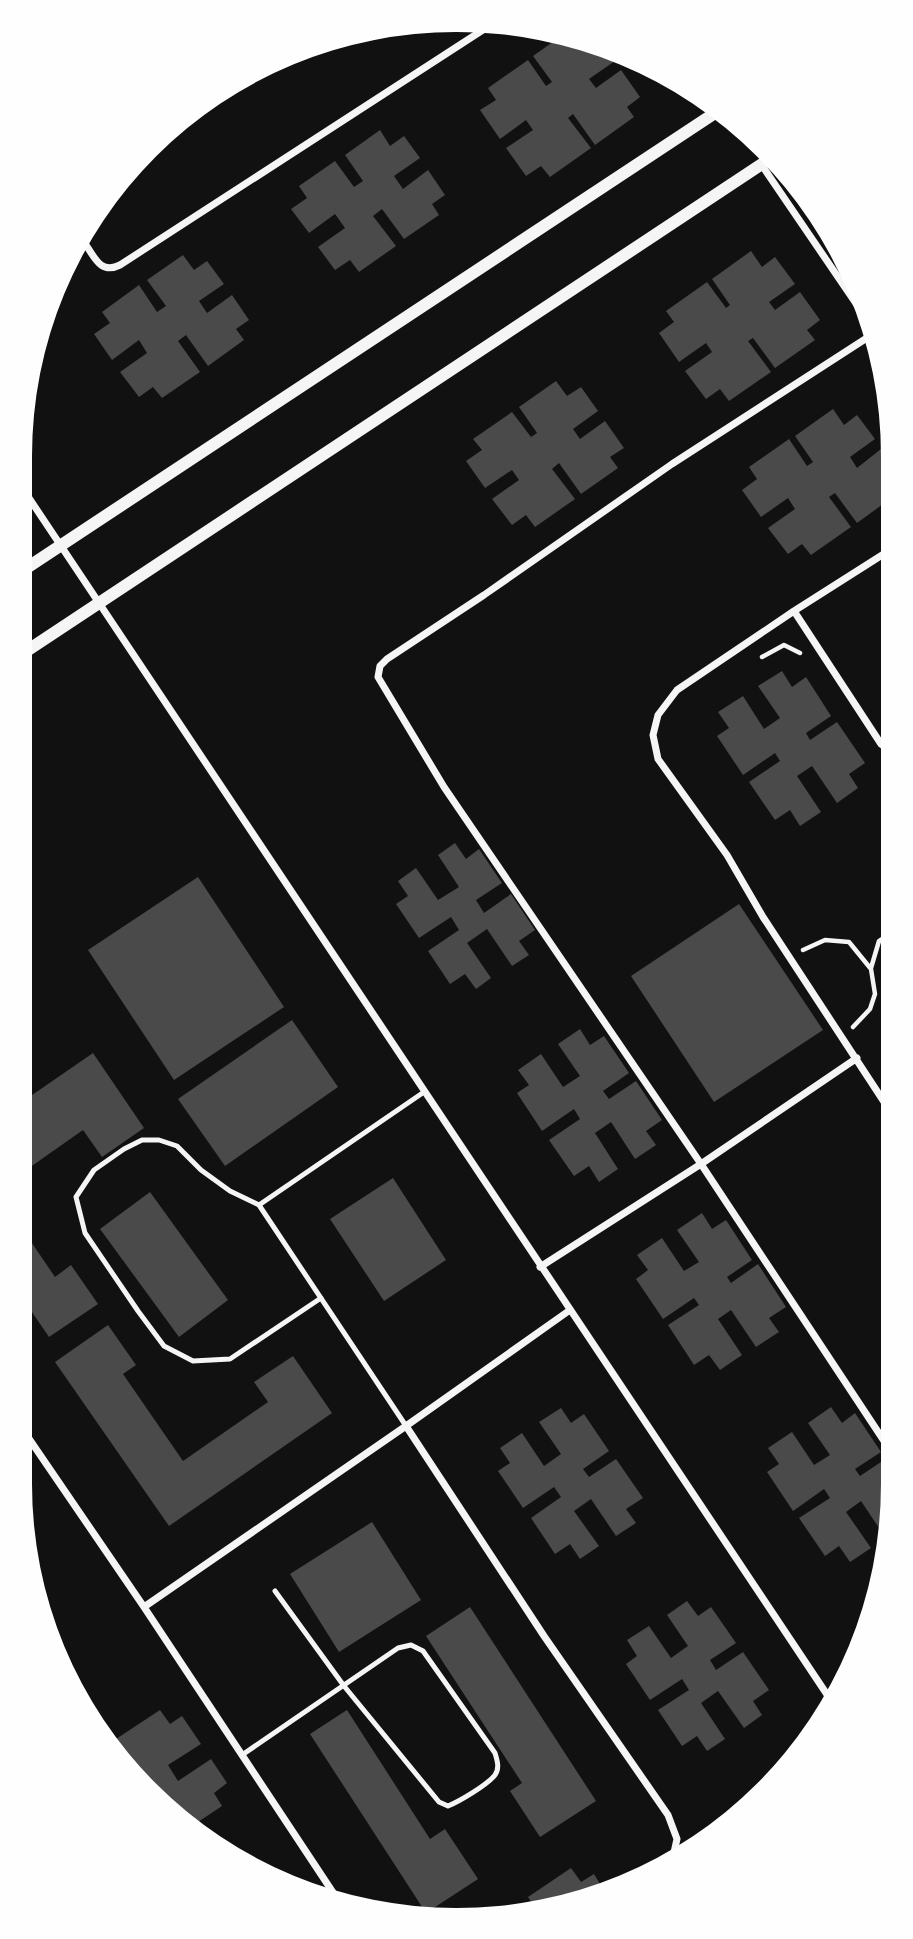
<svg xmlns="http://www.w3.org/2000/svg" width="913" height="1939" font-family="Raleway,sans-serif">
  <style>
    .building { fill: #4a4a4a }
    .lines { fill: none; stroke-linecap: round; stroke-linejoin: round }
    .path { stroke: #f5f5f5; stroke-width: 4.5 }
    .service { stroke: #f5f5f5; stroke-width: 5 }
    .minor { stroke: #f5f5f5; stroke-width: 7 }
    .tertiary { stroke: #f5f5f5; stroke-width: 12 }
  </style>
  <rect width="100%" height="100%" fill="#111"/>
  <!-- building -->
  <path class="building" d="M557,39L606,49L615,61L589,79L596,88L621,70L640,97L627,107L634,117L595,145L573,114L568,118L591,148L550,177L541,166L526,176L506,148L533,130L526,120L500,139L480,110L496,100L488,88L528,60L546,86L552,82L533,56Z
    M380,130L390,146L404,136L420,158L394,176L403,189L428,170L445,195L432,204L439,215L404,239L382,209L373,216L396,246L359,272L350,260L335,270L318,247L345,228L335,214L309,233L291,209L307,198L299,186L335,161L354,187L363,181L345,155Z
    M751,251L762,267L775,257L795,284L769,302L775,310L800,292L820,320L807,330L815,340L775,368L753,338L748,341L771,372L729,401L720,389L706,399L685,371L712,352L706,343L679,362L659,333L674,322L666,311L707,282L726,308L730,305L712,279Z
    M183,255L194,270L207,261L224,284L199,301L207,313L232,295L249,320L236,329L244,340L208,366L186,335L178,341L200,372L162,398L153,387L139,397L120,372L147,353L139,340L112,360L94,334L110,323L102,312L139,285L157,312L166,306L147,280Z
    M556,381L567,396L581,387L598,411L573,429L580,439L605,421L624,448L610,457L618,468L581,494L559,463L552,469L575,499L535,527L526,515L512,525L492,499L519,480L512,470L485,488L466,461L482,450L473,439L512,412L531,437L537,433L519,407Z
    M833,409L844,425L857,415L875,439L850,457L857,468L881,449L890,462V483L887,485L890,490V499L857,523L835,493L829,497L851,527L811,555L802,544L788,554L768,528L795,509L788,498L761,517L742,490L757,479L749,467L789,439L807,466L813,462L795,436Z
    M782,671L792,687L806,677L831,716L806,733L810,740L837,722L865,763L849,774L858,788L837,803L812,766L797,776L821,812L800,826L790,810L775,820L749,782L780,761L775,753L743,775L717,736L729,728L718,712L743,696L764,729L780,718L758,686Z
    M455,843L466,859L479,849L502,883L476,900L484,913L511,894L535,930L519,941L529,955L512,966L487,929L467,943L491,978L476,989L465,974L450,984L428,951L459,930L451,917L419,938L396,904L408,896L398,881L416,868L438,900L459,887L438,855Z
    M198,877L284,1007L174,1080L88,950Z
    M739,904L823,1030L714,1102L631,976Z
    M292,1020L338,1087L225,1166L178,1099Z
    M580,1029L590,1045L604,1036L629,1073L603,1091L609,1099L636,1081L662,1120L646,1131L656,1145L635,1159L611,1122L595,1133L618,1169L599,1182L589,1166L574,1176L549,1140L580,1119L574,1109L542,1131L517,1093L529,1085L518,1070L541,1054L563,1087L580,1076L558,1044Z
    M93,1053L144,1128L102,1157L83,1130L19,1175V1104Z
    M393,1178L446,1260L384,1301L330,1219Z
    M150,1192L228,1300L179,1337L100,1229Z
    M702,1213L712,1229L726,1220L752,1260L727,1277L731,1283L758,1264L786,1307L769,1318L779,1332L756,1347L731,1310L718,1319L742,1355L720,1370L709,1355L694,1365L668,1325L699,1305L694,1298L663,1319L636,1279L648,1270L637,1255L662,1238L684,1271L699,1262L677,1230Z
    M19,1224L55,1277L71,1265L98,1304L49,1337L19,1293Z
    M108,1325L136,1365L123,1374L183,1461L268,1402L254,1382L293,1356L332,1413L169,1526L55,1362Z
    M831,1407L842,1423L855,1413L881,1452L855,1469L860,1476L887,1458L894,1468V1483L883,1534L861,1501L846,1512L871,1548L850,1562L839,1546L825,1556L799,1518L830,1498L824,1489L793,1511L767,1472L779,1464L768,1448L792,1432L814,1465L830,1455L808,1423Z
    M561,1408L571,1423L584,1414L609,1451L583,1469L589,1477L616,1459L643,1498L626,1509L636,1523L616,1536L591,1499L574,1511L599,1546L580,1559L570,1544L555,1554L531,1518L561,1497L554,1487L523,1508L498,1471L510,1463L500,1448L522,1433L544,1466L561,1454L539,1422Z
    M19,1461L30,1476L19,1483Z
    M372,1522L421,1600L339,1652L290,1574Z
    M687,1601L698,1616L711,1607L736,1643L710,1660L716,1670L743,1652L769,1690L753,1701L762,1715L744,1728L718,1691L701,1703L725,1739L707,1751L697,1736L682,1746L658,1710L689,1690L682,1679L650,1700L626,1664L637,1656L627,1640L649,1626L671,1658L688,1646L667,1615Z
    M470,1607L596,1801L540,1837L510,1791L522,1783L426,1636Z
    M160,1710L170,1724L182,1716L201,1744L168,1765L178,1781L211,1759L227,1783L214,1793L222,1806L192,1826L132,1770L136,1768L116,1739Z
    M347,1710L430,1839L445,1829L478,1879L426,1913L310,1734Z
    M571,1868L581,1882L594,1874L603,1889L536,1909L528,1897Z
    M523,1903L529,1911L513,1916H503Z"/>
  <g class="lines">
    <!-- path -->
    <path class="path" d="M762,657L784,645L800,653
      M803,950L825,940L849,942L871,969L875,994L870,1009L853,1027
      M871,968L879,941L892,932"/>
    <!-- service -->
    <path class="service" d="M259,1205L424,1092
      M321,1298L230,1359L193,1361L164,1346L138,1311L85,1233L76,1197L94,1170L124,1149L142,1140H159L177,1146L201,1170L230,1191L259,1205L406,1426
      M242,1755L398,1648L411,1645L423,1651L495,1753C497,1760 500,1768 495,1775C487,1785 460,1801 448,1806L439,1802L344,1686L275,1591"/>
    <!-- minor -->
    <path class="minor" d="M761,164L870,324
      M84,242C94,256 100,275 120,265L489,26
      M873,334L672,464L484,595L387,659L380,666L378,677L444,787L701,1164L894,1456
      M19,483L830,1699
      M890,550L794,611L677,690L658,715L653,735L658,759L727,855L763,917L892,1114
      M794,611L881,744L891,752
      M540,1267L701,1164L857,1058
      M19,1424L144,1607L336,1897
      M406,1426L544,1636L668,1815L677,1839L673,1857
      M144,1607L406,1426L570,1310"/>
    <!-- tertiary -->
    <path class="tertiary" d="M19,573L721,109
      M19,656L771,158"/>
  </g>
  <!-- crop -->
  <path d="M0 0H913V1939H0ZM456 32H457A424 424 0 0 1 881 456V1484A424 424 0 0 1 457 1908H456A424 424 0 0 1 32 1484V456A424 424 0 0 1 456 32Z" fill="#fefefe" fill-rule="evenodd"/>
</svg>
